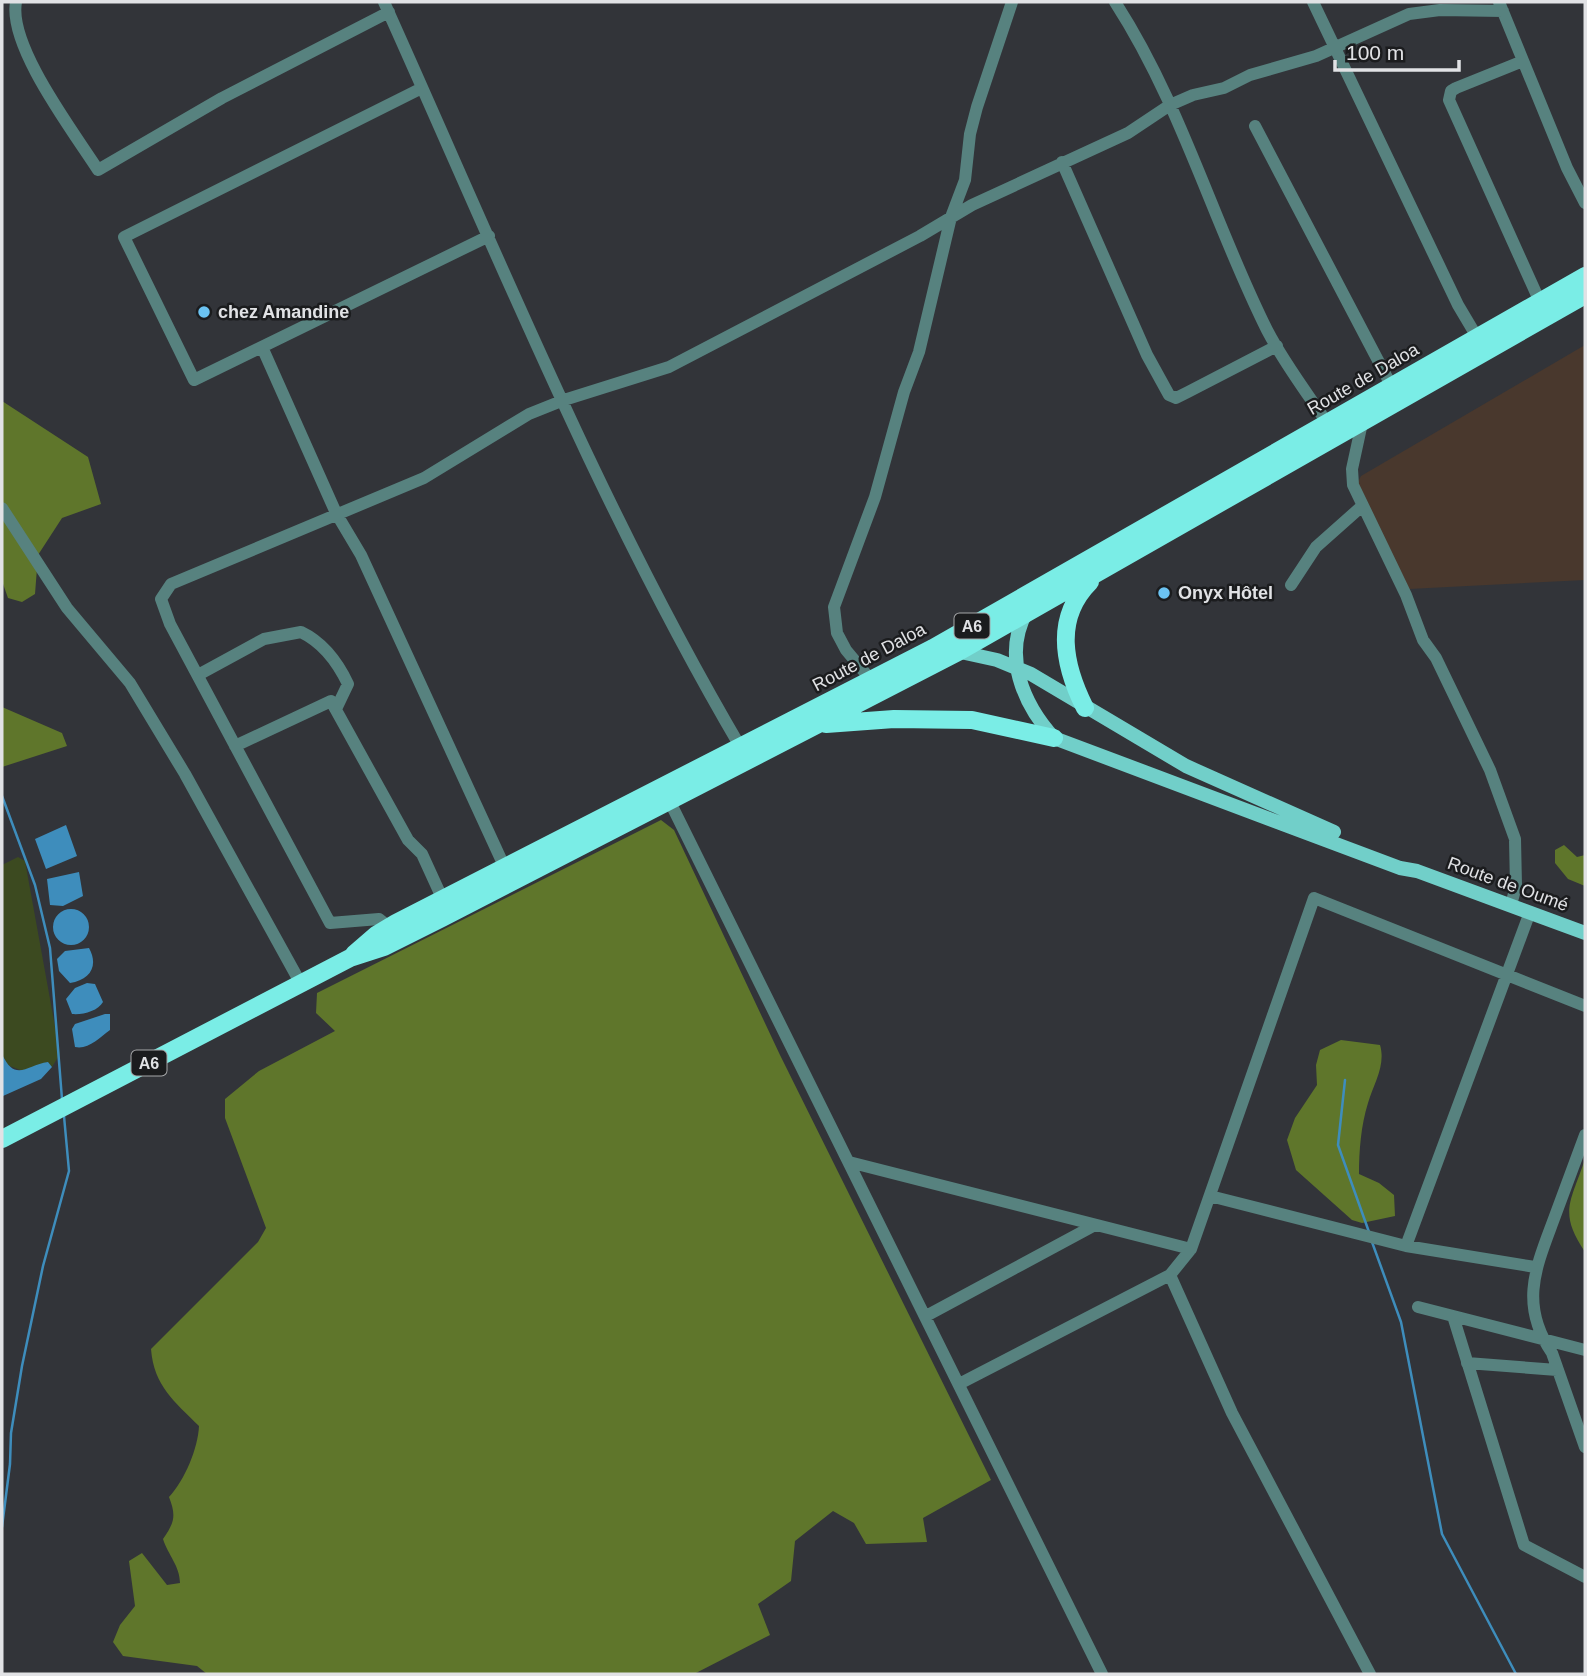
<svg xmlns="http://www.w3.org/2000/svg" width="1587" height="1676" font-family="Arial,sans-serif">
  <style>
    .industrial { fill: #49382d }
    .green { fill: #3c4a20 }
    .forest { fill: #5f762b }
    .water { fill: #3e8dbc }
    .lines { fill: none; stroke-linecap: round; stroke-linejoin: round }
    .stream { stroke: #3e8dbc; stroke-width: 2.5 }
    .minor { stroke: #57827f; stroke-width: 12 }
    .major { stroke: #71cfc9; stroke-width: 14 }
    .highway { stroke: #7aede6; stroke-width: 18 }
    .poi-dot { fill: #6bc3f2; stroke: #1b1c1e; stroke-width: 2.5 }
    .labels { text-anchor: middle; dominant-baseline: central; stroke-width: 5; stroke-linejoin: round; paint-order: stroke }
    .shield { fill: #1b1c1e; stroke: #a6a7a9; stroke-width: 2 }
    .shield-label { font-size: 16px; font-weight: bold; fill: #e1e2e5 }
    .poi-label { font-size: 18px; font-weight: bold; fill: #e1e2e5; stroke: #1b1c1e; text-anchor: start }
    .street-label { font-size: 18px; fill: #e1e2e5; stroke: #1b1c1e }
  </style>
  <rect width="100%" height="100%" fill="#323439"/>
  <!-- industrial -->
  <path class="industrial" d="M1585,345V580L1409,589L1357,484L1361,476Z"/>
  <!-- green -->
  <path class="green" d="M18,857L25,861L60,1054L52,1067L48,1062L23,1071L7,1065L2,1054V865Z"/>
  <!-- forest -->
  <path class="forest" d="M2,401L88,457L101,504L62,518L38,555L35,594L22,602L8,598L2,581Z
    M2,707L62,733L67,746L2,767Z
    M661,820L674,830L780,1055L991,1480L923,1518L927,1542L866,1544L854,1523L833,1511L795,1541L791,1581L758,1604L770,1635L694,1674H207L197,1666L123,1656L113,1642L120,1625L135,1606L129,1561L142,1553L167,1585L180,1583C180,1566 168,1555 163,1539C175,1522 176,1515 169,1497C185,1480 198,1448 199,1426C174,1401 154,1386 151,1349L258,1242L266,1228L225,1118V1099L259,1071L335,1031L316,1013L317,993Z
    M1564,845L1577,857L1585,855V886L1568,879L1555,863V850Z
    M1341,1040L1380,1045C1386,1065 1374,1083 1368,1103C1361,1125 1359,1151 1359,1174L1379,1183L1394,1195L1395,1216L1362,1223L1352,1220L1296,1170L1287,1140L1295,1118L1317,1085L1316,1065L1320,1050Z
    M1585,1159V1252C1558,1212 1571,1202 1585,1159Z"/>
  <!-- water -->
  <path class="water" d="M66,825L77,856L46,869L35,839Z
    M79,872L83,896L63,906L50,905L47,879Z
    M53 927a18 18 0 1 1 36 0a18 18 0 1 1-36 0Z
    M89,948C99,966 90,980 70,983L59,971L57,959L65,951Z
    M87,983L95,984L103,1002C98,1011 83,1015 72,1014L66,999L75,988Z
    M105,1014H110V1030C99,1038 88,1050 75,1047L72,1029L75,1024Z
    M2,1054C15,1083 27,1065 48,1062L52,1067L41,1079L3,1096Z"/>
  <g class="lines">
    <!-- stream -->
    <path class="stream" d="M2,796L35,885L50,948L62,1099
      M1345,1080L1338,1145L1369,1232
      M1372,1242L1401,1322L1442,1534L1516,1674
      M2,1527L10,1464L11,1433L22,1366L43,1266L69,1171L64,1116"/>
    <!-- minor -->
    <path class="minor" d="M16,2C8,46 73,131 98,170L222,98L389,12
      M384,2C497,253 601,510 741,748
      M1115,2C1181,104 1213,222 1267,330C1284,363 1307,393 1328,424
      M1313,2L1458,305L1477,337
      M1499,2L1567,168L1585,203
      M1523,61L1456,88L1451,91L1449,100L1540,302
      M422,88L124,237L194,380L489,236
      M1255,126L1392,387
      M1062,162L1147,355L1169,395L1176,398L1188,392L1277,346
      M262,347L336,513L361,555L505,868
      M1362,423L1352,469L1353,485L1406,595L1423,640L1436,658L1490,770L1515,839L1516,886L1511,905
      M2,508L67,608L130,683L185,774L301,984
      M1291,585L1316,547L1361,507
      M198,675L264,639L301,632C322,642 338,663 348,684L337,707
      M871,680L846,650L837,633L834,607L875,497L904,392L919,352L951,217L965,180L970,134L977,107L1012,2
      M235,746L331,701L408,840L422,854L443,900
      M670,802L1102,1674
      M389,927L379,919L330,923L170,624L161,599L171,584L424,478L529,414L564,400L669,367L920,236L972,205L1128,133L1170,105L1193,95L1224,88L1250,75L1316,56L1409,14L1440,10L1503,11
      M1585,1135C1575,1162 1565,1189 1555,1216C1537,1265 1518,1303 1552,1353L1585,1447
      M849,1162L1191,1249
      M1210,1196L1406,1246L1535,1267
      M1406,1246L1530,912
      M1170,1275L1232,1413L1370,1674
      M1418,1307L1585,1350
      M926,1316L1095,1225
      M1453,1316L1524,1545L1585,1577
      M1467,1363L1557,1370
      M959,1384L1170,1275L1191,1249L1314,898L1585,1006"/>
    <!-- major -->
    <path class="major" d="M1027,611C1002,655 1023,704 1054,738L1400,868L1417,871L1585,933
      M956,651L997,660L1031,674L1186,766L1334,832"/>
    <!-- highway -->
    <path class="highway" d="M1085,708C1064,666 1053,619 1090,582
      M826,724L894,719L972,720L1054,738
      M354,954L376,935L396,923L933,648L1585,276
      M2,1139L350,958L384,947L442,918L960,651L1585,295"/>
  </g>
  <!-- markers -->
  <g class="poi-dot">
    <circle cx="204" cy="312" r="7"/>
    <circle cx="1164" cy="593" r="7"/>
  </g>
  <g class="labels">
    <!-- shield labels -->
    <g class="shield">
      <rect x="954.5" y="613.5" width="35" height="25" rx="5"/>
      <rect x="131.5" y="1050.5" width="35" height="25" rx="5"/>
    </g>
    <g class="shield-label">
      <text x="972" y="626">A6</text>
      <text x="149" y="1063">A6</text>
    </g>
    <!-- poi labels -->
    <g class="poi-label">
      <text x="218" y="312">chez Amandine</text>
      <text x="1178" y="593">Onyx Hôtel</text>
    </g>
    <!-- street labels -->
    <g class="street-label">
      <text transform="translate(1363 379) rotate(-30)">Route de Daloa</text>
      <text transform="translate(869 657) rotate(-28)">Route de Daloa</text>
      <text transform="translate(1508 884) rotate(20)">Route de Oumé</text>
    </g>
  </g>
  <!-- border -->
  <rect width="1587" height="1676" fill="none" stroke="#e1e2e5" stroke-width="7"/>
  <!-- scale -->
  <path d="M1335 60v10h124v-10" fill="none" stroke="#e1e2e5" stroke-width="3.5"/>
  <text x="1346" y="60" font-size="21" fill="#e1e2e5" stroke="#1b1c1e" stroke-width="5" paint-order="stroke">100 m</text>
</svg>
